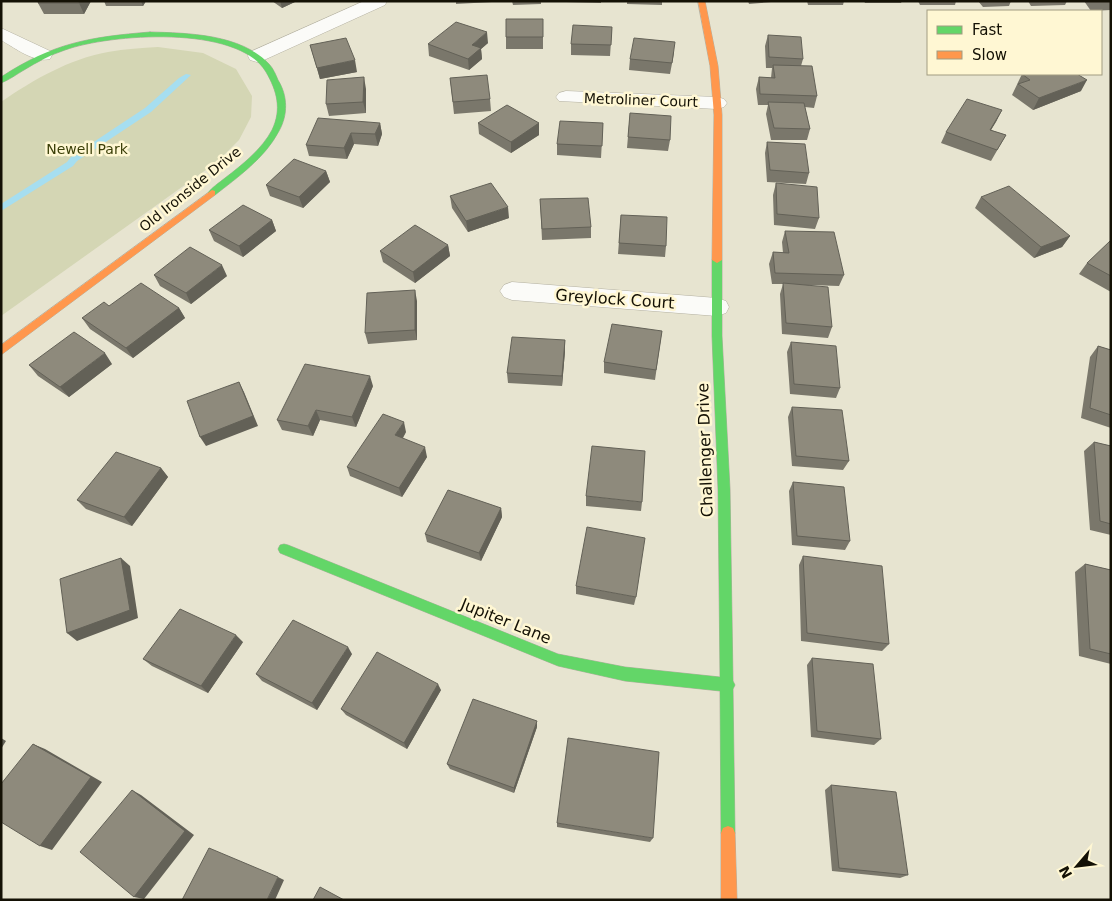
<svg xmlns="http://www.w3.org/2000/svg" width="1112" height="901" font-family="'DejaVu Sans',sans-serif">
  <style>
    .green { fill: #d4d6b4 }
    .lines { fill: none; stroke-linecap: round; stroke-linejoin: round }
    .stream { fill: #a6def0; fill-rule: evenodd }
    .street-casing { stroke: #b4b1a2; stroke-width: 1 }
    .fast-casing { stroke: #b4b1a2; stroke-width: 1 }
    .slow-casing { stroke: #b4b1a2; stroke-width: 1 }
    .street { fill: #fbfbf8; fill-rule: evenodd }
    .fast { fill: #63d668; fill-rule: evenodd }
    .slow { fill: #ff974d; fill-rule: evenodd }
    .wall { fill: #7a776b }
    .shaded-wall { fill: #636157 }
    .building { fill: #8e8a7c; stroke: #636157 }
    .labels { text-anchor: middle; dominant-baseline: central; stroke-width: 5; stroke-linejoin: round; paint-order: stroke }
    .far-street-label { font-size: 14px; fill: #141105; stroke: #fff7d3 }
    .far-park-label { font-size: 14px; fill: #3b3f08; stroke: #fff7d3 }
    .street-label { font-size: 16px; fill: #141105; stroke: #fff7d3 }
  </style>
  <rect width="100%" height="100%" fill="#e7e4d0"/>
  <!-- green -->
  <path class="green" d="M158,47L203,53L236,69L252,96L251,117L239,140L217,162L1,316V102C33,80 69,59 108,52C125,49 142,48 158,47Z"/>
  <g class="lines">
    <!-- stream -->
    <path class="stream" d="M186,74L191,75L151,112L77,161L73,166L1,211V204L67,162L71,157L145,108L179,78Z"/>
    <defs>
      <path id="street" d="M364,1H387L385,5L264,60L257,62L250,60L248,56L250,52Z
        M1,28L50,51L52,55L50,59C34,63 15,48 1,40Z
        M566,91L717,97L724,99L727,103L724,107L717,109L559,101L556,97L559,93Z
        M512,282L717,298L726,301L729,307L726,313L717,316L512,300L504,297L500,291L504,285Z"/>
      <path id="fast" d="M150,32C188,33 241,34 269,64C273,68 276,75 278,80C288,96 288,115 279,131C265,158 238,177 215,195H209L208,193C212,187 219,183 225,178C242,165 262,149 272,130C282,109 277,91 266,72C238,24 109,34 65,50C50,55 37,62 24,70C17,74 9,80 1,83V77C53,43 89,37 150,32Z
        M717,257L722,260V336L730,489L733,681L735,685L733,689L735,833L733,838L728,840L723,838L721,833L720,691L625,681L558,666L280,553L278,549L280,545L284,544L288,545L558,654L625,667L720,677L718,489L712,336V260Z"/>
      <path id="slow" d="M698,1H705L718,66L722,115V260L717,263L712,260L714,115L710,66Z
        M212,190L215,191V195L1,355V345Z
        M728,826L733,828L735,833L737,900H721V833L723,828Z"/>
    </defs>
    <!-- street casing -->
    <use href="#street" class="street-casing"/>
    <!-- fast casing -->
    <use href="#fast" class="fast-casing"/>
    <!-- slow casing -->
    <use href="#slow" class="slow-casing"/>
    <!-- street -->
    <use href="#street" class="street"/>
    <!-- fast -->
    <use href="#fast" class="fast"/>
    <!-- slow -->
    <use href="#slow" class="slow"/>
  </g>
  <!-- wall -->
  <path class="wall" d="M91,1L84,14H44L38,3Z
    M104,1H146L143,6H106Z
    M272,1H297L282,8Z
    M456,1H492V2L456,4Z
    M512,1H541V4L513,5Z
    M566,1H601V3L566,2Z
    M627,1H662V5L627,4Z
    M748,1H783L749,4Z
    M807,1H844L843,5H808Z
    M864,1H902L901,3H865Z
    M918,1H956L955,5H920Z
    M978,1H1011L1009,6L983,7Z
    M1028,1H1067L1065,5L1031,6Z
    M1084,1H1111V10L1091,11Z
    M543,19V49H506V37Z
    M612,27L610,56L571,55V44Z
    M768,35L803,59L801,66L817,96L814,108L805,107L810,129L807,140H771L766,114L768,105H758L756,89L759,77L771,78L772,68H766L765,46Z
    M488,43L481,49L482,59L469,70L429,56L428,44Z
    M310,45L357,72L320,79Z
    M674,53L670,74L629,70L630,59Z
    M1022,74L1081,91L1033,110L1012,95Z
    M450,78L490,99L491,111L454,114Z
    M366,89V113L329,116L326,104Z
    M1002,110L991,130L1006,135L991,161L941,143L946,132Z
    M630,113L670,140L668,151L627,148Z
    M380,123L382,134L378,146L354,144L347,159L309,156L306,145Z
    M478,123H539V135L511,153L479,134Z
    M603,123L601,158L557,155V144Z
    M767,142L809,173L806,184L767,182L765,153Z
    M326,171L330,182L303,208L270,196L266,185Z
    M776,183L819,218L815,229L774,225L773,195Z
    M450,196L509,218L468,232L452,208Z
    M981,197L1070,236L1062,247L1034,258L975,208Z
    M540,199L591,227V238L542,240Z
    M621,215L666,246L665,257L618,254Z
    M272,220L276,231L243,257L214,241L209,230Z
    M785,231L844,275L839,286L809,285L832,327L828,338L782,334L780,294L783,284H772L769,264L773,252L783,253L782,242Z
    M1111,242V292L1079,274L1087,263Z
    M448,245L450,256L415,283L383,262L380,251Z
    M154,275L227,276L191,304L160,286Z
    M417,301V340L368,344L365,333Z
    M109,306L179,308L185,318L133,358L90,329L82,318Z
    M662,331L655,380L604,373V362Z
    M565,340V351L562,386L508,383L507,373Z
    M791,342L840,388L836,398L790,394L787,352Z
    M1098,346L1111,350V428L1081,418L1090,357Z
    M112,364L69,397L38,376L29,365Z
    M373,386L356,427L320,420L313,436L282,430L277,420Z
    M792,407L849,461L843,470L792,466L788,417Z
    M406,432L403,438L427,457L402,497L350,476L347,467Z
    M1094,442L1111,446V535L1090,530L1084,451Z
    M161,468L168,477L132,526L86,509L77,500Z
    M793,482L850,541L845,550L792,545L789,491Z
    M586,496L642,502L641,511L586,506Z
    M501,508L502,517L481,561L427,542L425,534Z
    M803,556L889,644L882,651L801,641L799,565Z
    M1085,564L1111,570V664L1079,656L1075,572Z
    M576,586L636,597L634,605L576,594Z
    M243,642L208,693L152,666L143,659Z
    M352,654L317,710L262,681L256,674Z
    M812,658L881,739L874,745L811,737L807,665Z
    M441,690L407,749L346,715L341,709Z
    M537,727L514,793L450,769L447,764Z
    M831,785L908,875L900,878L832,871L825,790Z
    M557,823L653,838L650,842L557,827Z"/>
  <!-- shaded-wall -->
  <path class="shaded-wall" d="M80,1H91L84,14L79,3Z
    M141,1H146L143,6Z
    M280,1H297L282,8Z
    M487,32L488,43L481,49L482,59L469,70L468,59L472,45Z
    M355,60L357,72L320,79L317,68Z
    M364,77L366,89V113L363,102Z
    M1087,80L1081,91L1033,110L1039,98Z
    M1002,110L996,122L984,141L990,130Z
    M380,123L382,134L378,146L375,134Z
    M539,123V135L511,153V142Z
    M351,133L354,144L347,159L344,148Z
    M326,171L330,182L303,208L299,197Z
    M508,207L509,218L468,232L466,221Z
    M272,220L276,231L243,257L239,246Z
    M1070,236L1062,247L1034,258L1041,247Z
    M448,245L450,256L415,283L413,272Z
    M222,265L227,276L191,304L186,293Z
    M415,290L417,301V340L415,330Z
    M179,308L185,318L133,358L126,348Z
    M565,340V351L562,386V376Z
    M105,353L112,364L69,397L60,387Z
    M370,376L373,386L356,427L352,417Z
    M239,382L244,392L258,426L206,446L200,437Z
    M316,410L320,420L313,436L308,426Z
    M404,422L406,432L398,445L395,435Z
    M425,447L427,457L402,497L399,488Z
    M161,468L168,477L132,526L124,517Z
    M501,508L502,517L481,561L479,553Z
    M121,558L130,566L138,618L77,641L67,633Z
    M236,635L243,642L208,693L201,686Z
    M348,647L352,654L317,710L312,703Z
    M438,684L441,690L407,749L404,743Z
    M537,721V727L514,793V788Z
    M1,738L6,741L1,749Z
    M33,744L45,749L102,782L52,850L40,846Z
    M132,790L141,795L194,835L144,899L134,897Z
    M278,877L284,880L275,900H267Z"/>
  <!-- building -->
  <path class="building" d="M39,1H80L79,3H38Z
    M506,19H543V37H506Z
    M456,22L487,32L472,45L481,48L468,59L428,44Z
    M573,25L612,27L611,45L571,44Z
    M768,35L801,37L803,59L769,57Z
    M346,38L355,60L317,68L310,45Z
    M634,38L675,42L672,63L630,59Z
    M773,65L812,66L817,96L760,94L759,77L775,78Z
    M1022,74H1077L1087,80L1039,98L1018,84L1030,80Z
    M487,75L490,99L453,102L450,78Z
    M364,77L363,102L326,104L327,80Z
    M967,99L1002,110L990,130L1006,135L997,150L946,132Z
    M768,102L804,103L810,129L774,128Z
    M507,105L539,123L511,142L478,123Z
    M630,113L671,116L670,140L628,137Z
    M318,118L380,123L375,134L351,133L344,148L306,145Z
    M560,121L603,123L602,146L557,144Z
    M767,142L805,144L809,173L770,170Z
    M294,159L326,171L299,197L266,185Z
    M491,183L508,207L466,221L450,196Z
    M776,183L817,187L819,218L777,214Z
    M1009,186L1070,236L1041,247L981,197Z
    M588,198L591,227L542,229L540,199Z
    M243,205L272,220L239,246L209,230Z
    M621,215L667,217L666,246L619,243Z
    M415,225L448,245L413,272L380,251Z
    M785,231L834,232L844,275L775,273L773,252L789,253Z
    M1110,241L1111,242V276L1087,263Z
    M190,247L222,265L186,293L154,275Z
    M141,283L179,308L126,348L82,318L104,302L109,306Z
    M783,283L828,287L832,327L786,323Z
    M415,290V330L365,333L367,293Z
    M612,324L662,331L656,370L604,362Z
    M74,332L105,353L60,387L29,365Z
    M512,337L565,340L562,376L507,373Z
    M791,342L836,346L840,388L794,384Z
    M1098,346L1111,350V415L1090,408Z
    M305,364L370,376L352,417L316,410L308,426L277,420Z
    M239,382L253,416L200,437L187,401Z
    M792,407L842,410L849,461L796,456Z
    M383,414L404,422L395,435L425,447L399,488L347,467Z
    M1094,442L1111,446V524L1100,521Z
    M592,446L645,451L642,502L586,496Z
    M116,452L161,468L124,517L77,500Z
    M793,482L844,487L850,541L797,536Z
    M448,490L501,508L479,553L425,534Z
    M587,527L645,538L636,597L576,586Z
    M803,556L882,566L889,644L807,633Z
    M121,558L130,610L67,633L60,579Z
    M1085,564L1111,570V654L1090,649Z
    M180,609L236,635L201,686L143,659Z
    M293,620L348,647L312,703L256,674Z
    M377,652L438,684L404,743L341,709Z
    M812,658L873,664L881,739L817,731Z
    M473,699L537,721L514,788L447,764Z
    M568,738L659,752L653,838L557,823Z
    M33,744L91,777L40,846L1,822V784Z
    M831,785L896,792L908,875L839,868Z
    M132,790L185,831L134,897L80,852Z
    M209,848L278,877L267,900H182Z
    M320,887L344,900H313Z"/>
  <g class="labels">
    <!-- far-street labels -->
    <g class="far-street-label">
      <text transform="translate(641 100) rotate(2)">Metroliner Court</text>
      <text transform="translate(190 189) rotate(-39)">Old Ironside Drive</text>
    </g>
    <!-- far-park labels -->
    <g class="far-park-label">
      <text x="87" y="149">Newell Park</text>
    </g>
    <!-- street labels -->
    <g class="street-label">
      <text transform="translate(615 299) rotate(4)">Greylock Court</text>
      <text transform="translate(705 450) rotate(-92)">Challenger Drive</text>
      <text transform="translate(506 621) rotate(22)">Jupiter Lane</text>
    </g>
  </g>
  <!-- border -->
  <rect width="1112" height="901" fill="none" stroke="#141105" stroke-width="5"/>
  <!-- legend -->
  <rect x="927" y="10" width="175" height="65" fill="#fff7d3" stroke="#a19b81"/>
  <rect x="937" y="26" width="25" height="8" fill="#63d668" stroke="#a19b81"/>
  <text x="972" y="35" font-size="15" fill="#141105">Fast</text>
  <rect x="937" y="51" width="25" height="8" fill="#ff974d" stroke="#a19b81"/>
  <text x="972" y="60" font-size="15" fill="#141105">Slow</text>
  <!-- north arrow -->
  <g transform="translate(1077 866) rotate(242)" stroke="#fff7d3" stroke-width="4" paint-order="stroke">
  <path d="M0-4L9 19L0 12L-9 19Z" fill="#141105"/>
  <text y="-8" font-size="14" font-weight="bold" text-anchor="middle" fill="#141105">N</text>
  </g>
</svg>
